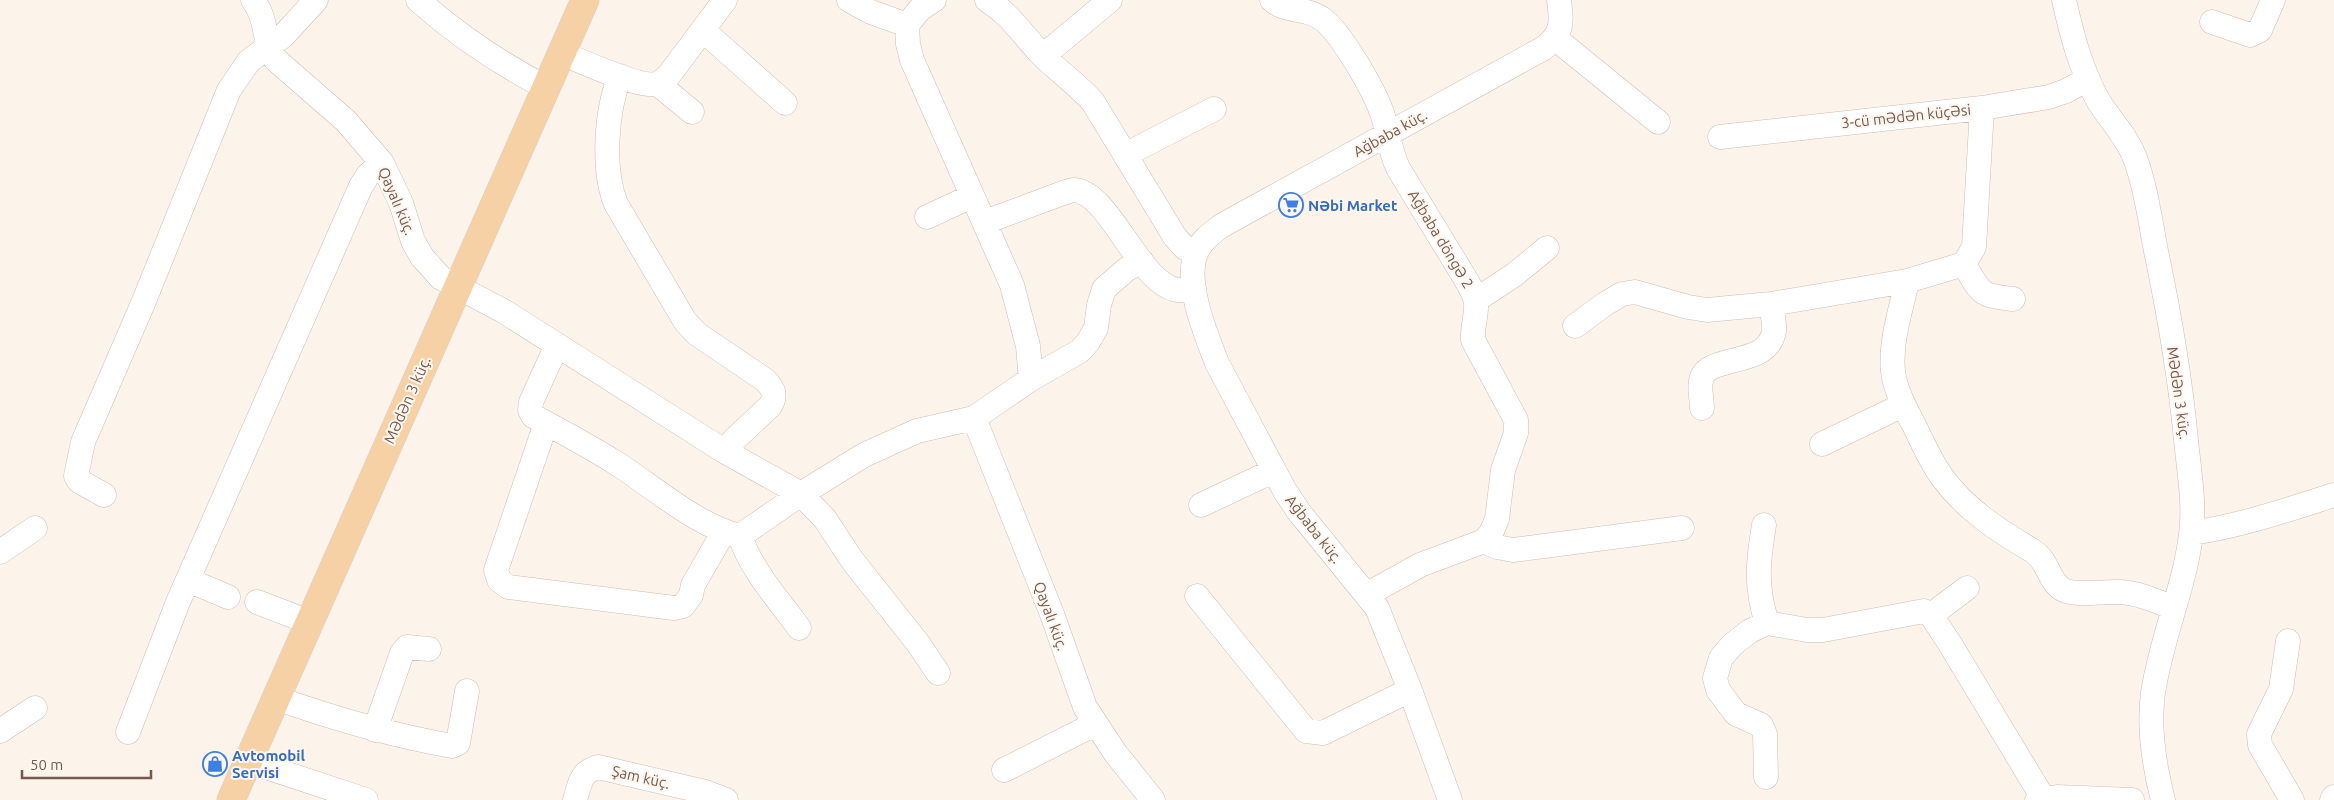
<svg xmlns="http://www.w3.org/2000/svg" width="2334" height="800" font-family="Ubuntu,sans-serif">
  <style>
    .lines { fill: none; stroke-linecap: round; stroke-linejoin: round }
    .minor-casing { stroke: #d0bcb2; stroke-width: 25 }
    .major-casing { stroke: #d9d0cd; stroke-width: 29 }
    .minor { stroke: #fff; stroke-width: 24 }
    .major { stroke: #f6d1a6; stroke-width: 28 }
    .labels { text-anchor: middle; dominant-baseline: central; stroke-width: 4; stroke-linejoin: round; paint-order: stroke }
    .street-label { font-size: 15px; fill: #76584e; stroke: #fef7f0 }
    .shop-label { font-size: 15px; font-weight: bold; fill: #366cbe; stroke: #fef7f0; text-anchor: start }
  </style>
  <rect width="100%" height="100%" fill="#fcf3ea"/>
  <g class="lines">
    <defs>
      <path id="minor" d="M253,0C268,19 262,40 276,60L346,121L382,163L401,203L413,241L422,257L441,278L505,312L724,451L801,494L825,519L852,560L917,642L938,673
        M418,0C456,34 499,63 545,87
        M849,0L871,12L907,25L920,9L934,0
        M987,0C1010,14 1023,35 1041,54C1058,71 1077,84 1093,102L1175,237L1185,248L1196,252
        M1272,0C1288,14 1307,6 1325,21C1344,38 1375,91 1383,116C1388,134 1390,150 1398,168L1468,283C1471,289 1475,296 1476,302C1477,315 1472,327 1473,340L1516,420V433L1503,470L1497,519L1491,533L1484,541L1420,565L1368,594
        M2064,0C2072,36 2081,70 2099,102C2111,121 2127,137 2135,158C2146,188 2150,220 2156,251C2169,313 2180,376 2186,440C2189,471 2195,504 2191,535C2184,589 2161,639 2153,693C2148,729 2154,765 2163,800
        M2212,22L2250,35L2260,30L2273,0
        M907,25L908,44L912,60L1012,285L1028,346L1031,379
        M704,31L785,103
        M1556,39L1658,122
        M561,53C579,60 639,88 656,84C661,83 665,78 669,75L725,0
        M1043,56L1110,0
        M620,76C606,110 602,170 616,204L685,321L697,334L765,380C773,388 777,395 770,406L736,438L724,451
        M658,84L692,112
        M1720,137L1982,108L2049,97L2066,91L2088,79
        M1125,155L1214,109
        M927,217L972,196
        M985,222L1063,193C1066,192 1071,190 1074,190C1110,192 1139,285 1178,290C1183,291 1189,289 1194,289
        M1964,264C1981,293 1978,295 2013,299
        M1907,281C1901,310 1890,341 1893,371C1895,390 1906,410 1915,427C1923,444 1931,462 1942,477C1966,510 1999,531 2033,551C2049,561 2049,585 2066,591C2083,596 2102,591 2120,592C2139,593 2156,601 2174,608
        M1476,300L1514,275L1547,248
        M1575,326L1605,304L1622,294L1635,292L1688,307L1707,310L1771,304L1907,281L1964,264L1974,247L1982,108
        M557,345L531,402L530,410L533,416C561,431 589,446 616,463C652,486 699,527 740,536L801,494L864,455L917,431L974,418L1031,379L1080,351L1088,342L1096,328L1099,305L1104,289L1127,269L1142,262
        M1702,408C1702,400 1699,389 1701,381C1705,353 1768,369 1774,331C1775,323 1772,312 1771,304
        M974,418L1052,614L1085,707L1116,754L1153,800
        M546,423L496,570L499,580L508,587L674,608L683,606L691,595L693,585L723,533
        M1822,444L1903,405
        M104,495L79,481L76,476L83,442L144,301L229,90L249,61L283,36L316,0
        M1201,505L1273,471
        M1764,525C1758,562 1755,586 1767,623
        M2191,533C2240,526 2287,510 2334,495
        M740,536C751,570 779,600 799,628
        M1484,541L1497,547L1513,550L1682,528
        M0,552L35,528
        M188,580L228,597
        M1197,596L1306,731L1323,733L1410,690
        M257,602L309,622
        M1931,615L1967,588
        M2288,641L2281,689L2259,734L2260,745L2292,800
        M276,698C335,719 390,735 452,746L458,743L467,691
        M375,730L402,653L407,647L429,649
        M0,731L35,708
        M128,732L178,602L361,186L368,175L382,163
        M248,761L366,800
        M1004,770L1095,724
        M1766,777L1765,734L1761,725L1736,714L1718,690L1715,678L1721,658L1732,645L1750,631L1767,623L1807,630H1823L1924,611L1931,615L1950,644L2043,798
        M575,800C580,784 580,772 598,767L705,792L726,800
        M1450,800L1410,690L1377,608L1299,512L1285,491L1217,363C1206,335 1183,280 1197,251C1202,240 1211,234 1221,226L1544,48C1563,33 1562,23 1559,0
        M2037,800L2057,797L2132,800
        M2332,800L2334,797"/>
      <path id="major" d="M231,800L585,0"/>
    </defs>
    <!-- minor casing -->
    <use href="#minor" class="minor-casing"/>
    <!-- major casing -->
    <use href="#major" class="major-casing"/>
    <!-- minor -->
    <use href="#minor" class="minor"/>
    <!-- major -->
    <use href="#major" class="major"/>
  </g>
  <!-- icons -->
  <defs>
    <symbol id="supermarket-ring" viewBox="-11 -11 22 22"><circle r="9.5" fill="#fef7f0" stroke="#3f7fe0" stroke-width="1.5"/><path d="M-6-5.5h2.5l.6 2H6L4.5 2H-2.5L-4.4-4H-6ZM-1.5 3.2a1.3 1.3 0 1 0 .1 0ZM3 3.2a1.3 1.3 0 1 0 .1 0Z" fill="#3f7fe0"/></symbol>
    <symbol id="shop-ring" viewBox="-11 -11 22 22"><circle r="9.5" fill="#fef7f0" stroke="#3f7fe0" stroke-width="1.5"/><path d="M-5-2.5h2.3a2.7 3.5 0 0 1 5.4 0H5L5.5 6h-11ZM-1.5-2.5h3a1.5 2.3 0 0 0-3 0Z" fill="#3f7fe0"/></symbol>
  </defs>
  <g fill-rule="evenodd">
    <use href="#supermarket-ring" x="1277" y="191" width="28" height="28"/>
    <use href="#shop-ring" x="201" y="750" width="28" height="28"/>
  </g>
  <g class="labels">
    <!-- street labels -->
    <g class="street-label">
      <text transform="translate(1906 116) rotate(-6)">3-cü mədən küçəsi</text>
      <text transform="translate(1390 133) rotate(-29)">Ağbaba küç.</text>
      <text transform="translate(397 201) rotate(67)">Qayalı küç.</text>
      <text transform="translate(1441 239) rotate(59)">Ağbaba döngə 2</text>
      <text transform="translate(2179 393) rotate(82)">Mədən 3 küç.</text>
      <text transform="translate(407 400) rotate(-66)">Mədən 3 küç.</text>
      <text transform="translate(1314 529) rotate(52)">Ağbaba küç.</text>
      <text transform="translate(1051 616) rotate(70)">Qayalı küç.</text>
      <text transform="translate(641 777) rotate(13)">Şam küç.</text>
    </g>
    <!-- shop labels -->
    <g class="shop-label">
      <text x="1308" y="205">Nəbi Market</text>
      <text x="232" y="755">Avtomobil<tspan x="232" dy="17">Servisi</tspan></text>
    </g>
  </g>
  <!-- scale -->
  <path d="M22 770v8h129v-8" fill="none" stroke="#76584e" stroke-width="2.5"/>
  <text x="30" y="770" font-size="15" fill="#76584e" stroke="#fef7f0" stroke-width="4" paint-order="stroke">50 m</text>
</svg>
